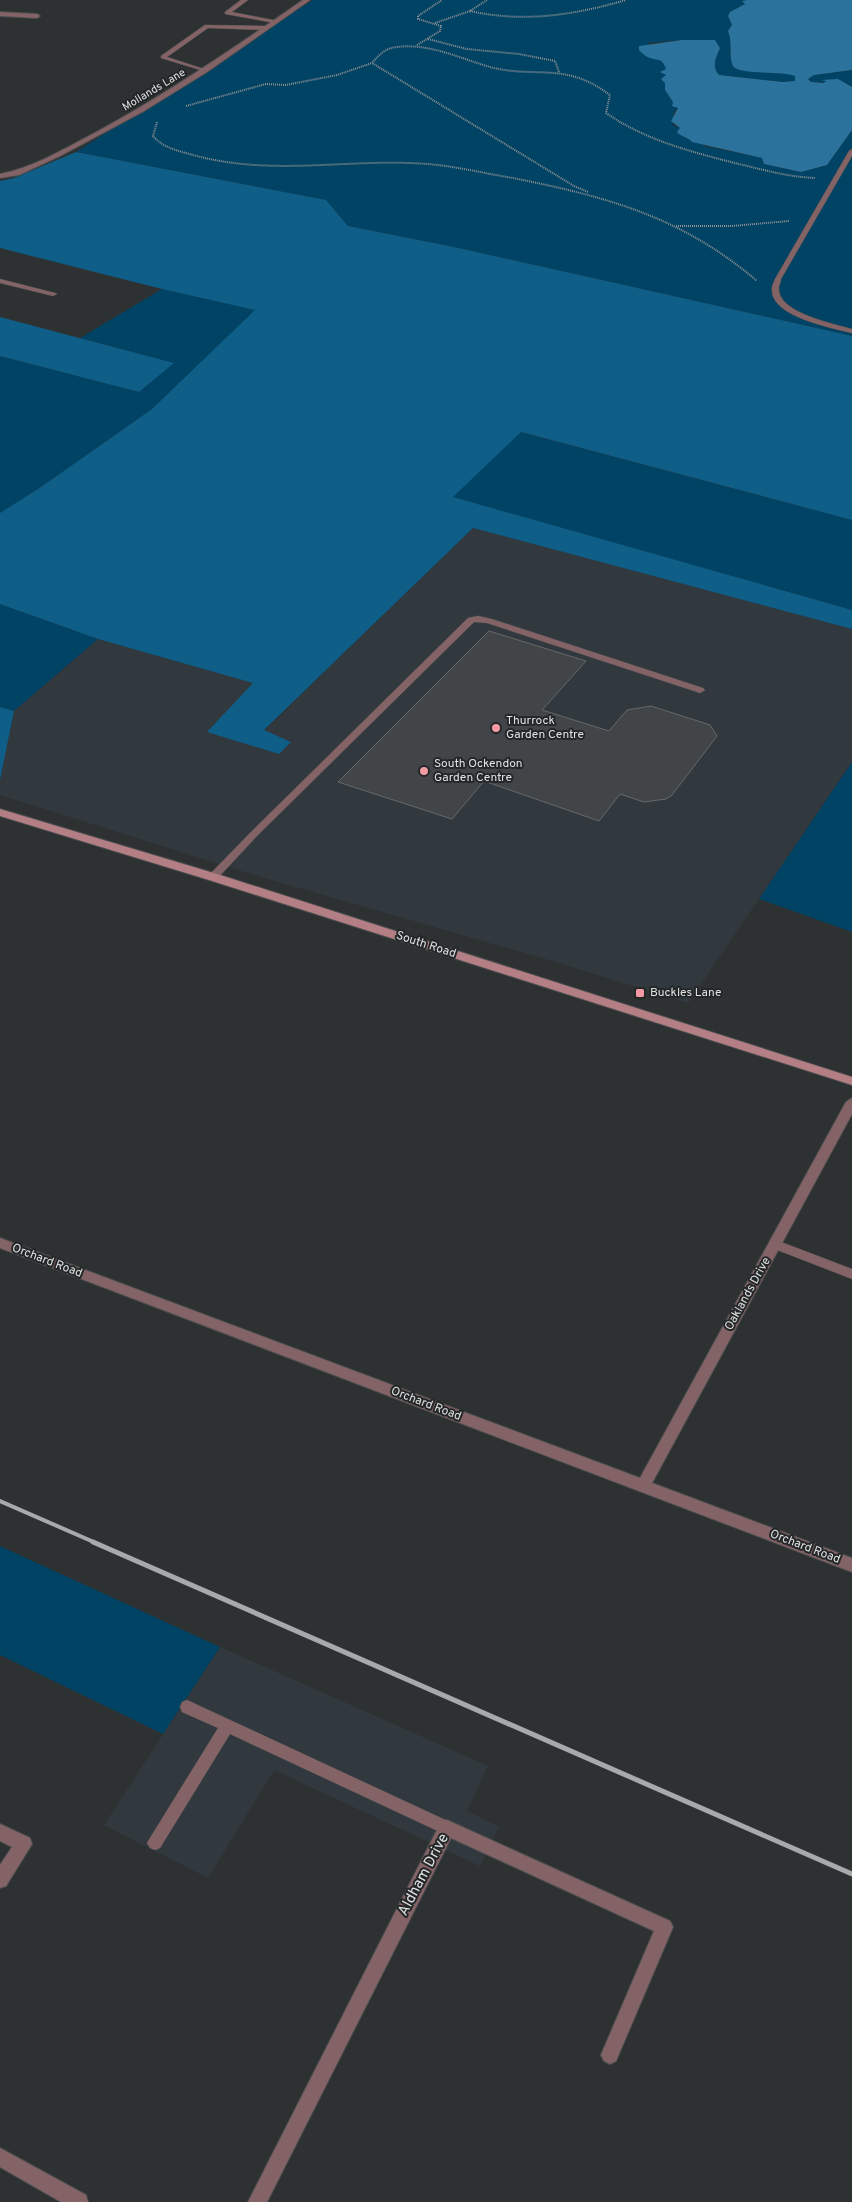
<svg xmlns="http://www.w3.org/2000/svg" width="852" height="2202" font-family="Overpass,sans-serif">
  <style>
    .built { fill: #31393f }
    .green { fill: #004364 }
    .forest { fill: #0e5e87 }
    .water { fill: #2b739d }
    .building { fill: #424547; stroke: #66696b }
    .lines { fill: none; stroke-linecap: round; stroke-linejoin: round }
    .service-casing { stroke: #4a4d4e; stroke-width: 1 }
    .minor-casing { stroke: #4a4d4e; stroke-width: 2 }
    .secondary-casing { stroke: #4a4d4e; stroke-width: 2 }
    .path { stroke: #8f9293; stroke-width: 2; stroke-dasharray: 1 1; stroke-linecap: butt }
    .service { fill: #846366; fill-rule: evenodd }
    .minor { fill: #846366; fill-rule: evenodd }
    .secondary { fill: #b37e84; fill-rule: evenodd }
    .rail-far1 { stroke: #a7a9aa; stroke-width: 4 }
    .rail { stroke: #a7a9aa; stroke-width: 5 }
    .poi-dot { fill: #f49aa5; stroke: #242728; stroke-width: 2 }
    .labels { text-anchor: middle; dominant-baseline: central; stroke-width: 4; stroke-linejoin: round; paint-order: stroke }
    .far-street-label { font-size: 11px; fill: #dfe1e2; stroke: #242728 }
    .poi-label { font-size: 12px; fill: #dfe1e2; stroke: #242728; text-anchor: start }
    .street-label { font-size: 12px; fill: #dfe1e2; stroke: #242728 }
    .near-street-label { font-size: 15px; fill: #dfe1e2; stroke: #242728 }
  </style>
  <rect width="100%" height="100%" fill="#2e3132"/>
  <!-- built -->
  <path class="built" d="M473,528L852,629V762L688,1003L559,963L261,877L0,795V780L14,711L98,639L254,683L264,731Z
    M220,1647L488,1766L467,1811L499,1827L480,1866L274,1770L208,1878L104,1825Z"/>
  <!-- green -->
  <path class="green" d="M313,0H747L742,1L745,4L730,12L728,16L732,25L728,31L731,38L730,54L767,73H787L796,76L795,81L783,82L719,75C711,66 716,58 720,48L714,40H682L648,43C654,53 663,60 667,70L661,72L666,75L665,90L678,108L674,112L673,125L680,128L688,137L705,146L762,158L764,164L801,172L827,165L852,130V336L454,247L348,226L326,200L76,152Z
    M852,70V87L848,84L811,82L807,80L814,75Z
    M162,289L256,310L152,409L41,487L0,513V356L139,392L173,363L80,338Z
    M520,432L852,520V610L452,497Z
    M0,604L98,639L14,711L0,707Z
    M852,762V932L759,899Z
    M0,1546L220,1647L163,1734L0,1655Z"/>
  <!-- forest -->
  <path class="forest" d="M76,152L326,200L348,226L454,247L852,336V520L521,432L453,497L852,610V629L473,528L264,730L291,742L279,754L207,732L253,683L98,639L0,604V513L41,487L152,409L255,310L162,289L0,248V181L14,178Z
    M0,317L174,363L139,392L0,356Z
    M0,707L14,711L0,780Z"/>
  <!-- water -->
  <path class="water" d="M747,0H852V70L814,75L808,79L811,82L824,83L826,81L821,80L838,79L852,87V130L827,165L801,172L764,164L762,158L692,142C688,137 681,137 677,132L680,128L671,121L678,108L672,106L673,102L665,90V83L661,79L666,75L660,72L666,69C662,58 660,61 650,58C646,57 642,53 639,50V46L682,40H715L720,48C716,58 711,66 719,75L783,82L795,81V76C784,71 738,75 733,66C728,55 733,43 728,31L732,25L728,16L730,12L745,4L742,1Z"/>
  <!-- building -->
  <path class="building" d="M489,631L586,661L542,710L609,731L627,710L651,706L704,723L710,725L717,736L672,795L666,799L644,802L620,794L599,821L484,781L452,819L338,782Z"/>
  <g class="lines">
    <defs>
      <path id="service" d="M241,0H248L232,12L278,21L275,23L225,14V12Z
        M205,25L266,26L269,28L266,30L208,28L167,57L207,70V72L161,58V56Z
        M852,149V156L781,279C781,282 778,287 779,290C780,313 834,324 852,329V333C832,328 773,317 772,291C771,287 774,282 775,279L849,151Z
        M0,279L55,293L57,294L53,296L0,283Z
        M478,616L492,619L703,688L705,690L700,693L697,692L487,623L474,622L257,836L217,879H209L208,877L209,875L251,832L468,618Z
        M776,1240L852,1269V1279L772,1248L770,1245L772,1242Z
        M187,1700L452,1823L455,1828L452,1833L447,1835L442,1833L230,1734L160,1848L155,1850L150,1848L147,1843L150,1838L218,1728L182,1712L180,1707L182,1702Z"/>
      <path id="minor" d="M303,0H310L207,72L144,111L60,156L19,175L0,178V174C32,168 62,150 91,135C165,95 234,48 303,0Z
        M0,12L37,14L40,16L37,18L0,16Z
        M852,1098V1114L652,1483L852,1558V1572L0,1248V1238L640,1478L846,1102Z
        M447,1820L670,1921L673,1927L616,2061L610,2064L604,2061L601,2055L654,1931L451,1838L267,2202H248L441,1822Z
        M0,1824L30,1838L32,1844L6,1886L0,1888V1865L12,1847L0,1841Z
        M0,2148L86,2195L88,2202H61L0,2167Z"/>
      <path id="secondary" d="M0,809L217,874L852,1077V1085L209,880L0,816Z"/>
    </defs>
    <!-- service casing -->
    <use href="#service" class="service-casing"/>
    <!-- minor casing -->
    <use href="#minor" class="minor-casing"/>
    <!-- secondary casing -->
    <use href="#secondary" class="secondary-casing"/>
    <!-- path -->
    <path class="path" d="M470,11C524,23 574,15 626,0
      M435,23L470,11L487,0
      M428,39L467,49L519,54L555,61L559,72
      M417,45L440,31L441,26L418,19V16L442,0
      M186,106L266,84L286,85L337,75L372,63
      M157,122L153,136C163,148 179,151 193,155C277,178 355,156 438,165C463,168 488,174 513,178C608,197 682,217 757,281
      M588,192L574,186L372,63C379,55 385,48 397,47C429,43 459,58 490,67C536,79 565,61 610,95L606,113C647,141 692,152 739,164C764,170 789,177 815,178
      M676,226H732L789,221"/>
    <!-- service -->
    <use href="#service" class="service"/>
    <!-- minor -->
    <use href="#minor" class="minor"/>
    <!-- secondary -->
    <use href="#secondary" class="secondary"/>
    <!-- rail-far1 -->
    <path class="rail-far1" d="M0,1501L96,1543"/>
    <!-- rail -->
    <path class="rail" d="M93,1542L852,1874"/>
  </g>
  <!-- markers -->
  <g class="poi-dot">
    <circle cx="496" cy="728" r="5"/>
    <circle cx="424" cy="771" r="5"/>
    <rect x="635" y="988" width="10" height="10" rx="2.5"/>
  </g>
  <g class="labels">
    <!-- far-street labels -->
    <g class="far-street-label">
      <text transform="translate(154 90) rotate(-31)">Mollands Lane</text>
    </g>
    <!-- poi labels -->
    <g class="poi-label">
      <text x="506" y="721">Thurrock<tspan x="506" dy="14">Garden Centre</tspan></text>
      <text x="434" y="764">South Ockendon<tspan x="434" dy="14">Garden Centre</tspan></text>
      <text x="650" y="993">Buckles Lane</text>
    </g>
    <!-- street labels -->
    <g class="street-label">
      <text transform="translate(426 945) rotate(18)">South Road</text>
      <text transform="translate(47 1261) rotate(21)">Orchard Road</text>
      <text transform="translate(748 1294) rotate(-61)">Oaklands Drive</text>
      <text transform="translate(426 1404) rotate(21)">Orchard Road</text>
      <text transform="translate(805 1547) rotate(21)">Orchard Road</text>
    </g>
    <!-- near-street labels -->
    <g class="near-street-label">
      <text transform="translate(424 1875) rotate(-62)">Aldham Drive</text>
    </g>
  </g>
</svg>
